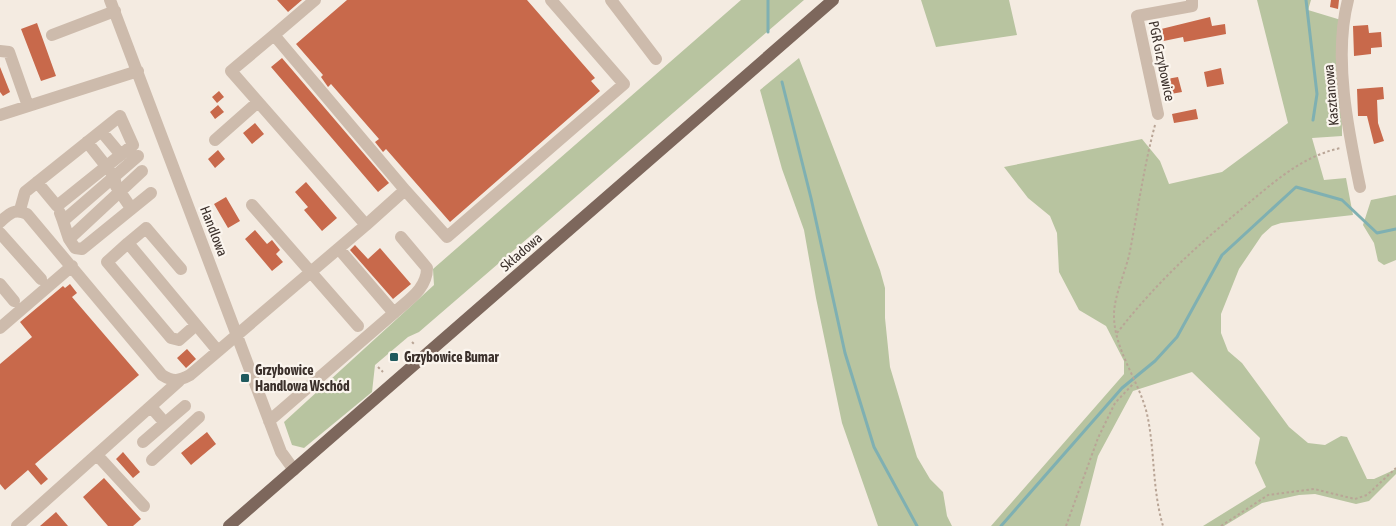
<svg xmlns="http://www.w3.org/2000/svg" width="1396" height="526" font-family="'Asap Condensed',sans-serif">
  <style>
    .green { fill: #b8c4a0 }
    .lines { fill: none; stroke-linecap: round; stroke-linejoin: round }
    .stream { stroke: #7fb0b2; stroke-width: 3 }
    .building { fill: #c8694b }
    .path { stroke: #b9a596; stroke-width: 2; stroke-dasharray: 2.5 2.5; stroke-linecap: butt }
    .minor { stroke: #cdbbac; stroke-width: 12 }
    .major { stroke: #7d675c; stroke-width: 12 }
    .poi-dot { fill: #1f5a5e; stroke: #fbf5ee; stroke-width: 2 }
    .labels { text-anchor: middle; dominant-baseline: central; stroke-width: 4.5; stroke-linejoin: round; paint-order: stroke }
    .street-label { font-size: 14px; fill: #3b302b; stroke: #fbf5ee }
    .poi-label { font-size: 14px; font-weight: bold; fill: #3b302b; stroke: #fbf5ee; text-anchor: start }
  </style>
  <rect width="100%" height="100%" fill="#f4ebe1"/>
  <!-- green -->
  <path class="green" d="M741,0H804L419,332L408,337L375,365L372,392L304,448L292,445L284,422L434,285L433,269Z
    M921,0H1009L1017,35L936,47Z
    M1257,0H1311L1308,10L1341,20L1342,136L1312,138L1324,180L1346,178L1353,215L1281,223L1272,226L1262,235L1239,269L1221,314V333L1228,351L1242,363L1289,427L1308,443L1325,445L1341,436L1347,437L1367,479H1374L1396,469V474L1369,501L1356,504L1315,494L1299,495L1262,503L1224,526H1203L1266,487L1255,463L1260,438L1192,372L1133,391L1098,456L1080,526H991L1124,374V361L1106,326L1079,310L1059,272L1057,233L1050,216L1028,198L1004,167L1142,139L1160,161L1169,184L1222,172L1288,123Z
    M799,58L880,270L885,288V318L890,367L917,457L930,479L943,492L947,516L952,526H878L842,423L816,298L804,230L782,169L760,90Z
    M1396,195V260L1384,265L1378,261L1374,243L1363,225L1371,200Z"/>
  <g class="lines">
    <!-- stream -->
    <path class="stream" d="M1306,0L1317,94L1313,120
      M768,32V0
      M782,82L811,198L845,353L874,447L917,526
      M1001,526L1122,388L1155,361L1177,337L1222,255L1296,187L1342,200L1377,233L1396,229"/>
  </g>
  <!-- building -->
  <path class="building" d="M277,0H302L288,12Z
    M347,0H527L595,78L591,81L600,91L450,222L386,149L383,152L375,142L379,139L331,84L328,87L321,77L323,75L296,44Z
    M1331,0H1339L1338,9L1330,7Z
    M1210,17L1212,26L1225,24L1226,34L1184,42L1183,37L1154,43L1153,40H1151L1149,32Z
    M37,23L56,76L41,81L21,29Z
    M1368,25L1369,33L1381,32L1382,47L1371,48V54L1354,56L1353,26Z
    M282,58L389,183L378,192L271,67Z
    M0,67L10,92L3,96L0,92Z
    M1221,68L1224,84L1207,87L1204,72Z
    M1178,77L1182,92L1165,95L1161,80Z
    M1383,87L1384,99L1377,100L1378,123L1384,141L1374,144L1367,116H1358L1357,89Z
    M219,91L224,97L217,103L212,97Z
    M218,105L224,112L215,119L210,112Z
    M1196,109L1198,119L1174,123L1172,114Z
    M255,123L264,134L252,144L243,133Z
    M218,150L225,159L215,168L208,159Z
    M306,182L337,218L322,231L304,210L308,207L295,192Z
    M226,197L240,221L228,228L214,204Z
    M255,230L267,244L272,240L280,250L276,254L283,262L272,271L245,239Z
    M355,245L368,259L380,248L411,284L393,299L350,250Z
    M70,284L77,293L72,297L139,375L35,464L48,479L41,485L28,470L5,490L0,484V364L32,337L20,322L63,286L65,288Z
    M187,349L196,359L186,368L177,358Z
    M207,432L216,444L191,465L181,453Z
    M123,452L140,472L133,478L116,459Z
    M104,478L141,519L133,526H108L83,497Z
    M56,512L68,526H40Z"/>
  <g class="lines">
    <!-- path -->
    <path class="path" d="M1155,125C1144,166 1138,209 1130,251C1126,271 1115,293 1114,313C1113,349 1139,380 1147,414C1155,450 1152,489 1163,526
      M1117,333C1156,283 1195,247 1244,207C1274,182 1302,156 1341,148
      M412,342L414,344
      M378,367L383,372
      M1066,526L1098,438L1115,403L1134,383
      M1221,526L1268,495L1314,489L1355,499L1367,495L1396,468"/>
    <!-- minor -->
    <path class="minor" d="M110,0L281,452L294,470
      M611,0L656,59
      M1348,0C1333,57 1348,130 1360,187
      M52,35L115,11
      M274,35L315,0
      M0,51L9,52L28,106
      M1158,114L1137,16L1192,6V0
      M0,115L138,71
      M101,131L121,155
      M215,140L258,102
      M87,142L114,176L116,186L131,208
      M405,190L447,237L624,84L551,0
      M252,205L358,326
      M20,210L25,192L120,116L133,145L57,206L37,182
      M60,213L63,221L138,156
      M63,221L69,239L142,171
      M0,222C10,213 15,208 27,214L162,375C173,382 179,381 190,375L366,225L231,71L274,35L405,190L366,225
      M0,233L41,279
      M69,239L75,248L82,249L151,193
      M128,243L146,228L181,269
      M0,284L14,301
      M394,313C408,300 427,289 427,268L401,237
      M196,325L179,340L171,338L107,262L128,243L218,351
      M0,328L72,266
      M151,407L165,423L185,406
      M269,421L394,313L339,249
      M143,442L165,423
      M97,455L144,506
      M152,460L199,417
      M17,526L179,381"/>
    <!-- major -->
    <path class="major" d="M229,526L833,0"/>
  </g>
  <!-- markers -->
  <g class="poi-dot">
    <rect x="389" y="352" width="10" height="10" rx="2.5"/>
    <rect x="240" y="373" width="10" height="10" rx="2.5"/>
  </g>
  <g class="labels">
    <!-- street labels -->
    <g class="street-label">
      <text transform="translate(1162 61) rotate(78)">PGR Grzybowice</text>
      <text transform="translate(1331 95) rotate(-95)">Kasztanowa</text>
      <text transform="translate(214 231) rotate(69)">Handlowa</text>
      <text transform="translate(521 252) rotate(-41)">Składowa</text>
    </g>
    <!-- poi labels -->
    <g class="poi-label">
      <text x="404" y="357">Grzybowice Bumar</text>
      <text x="255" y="370">Grzybowice<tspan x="255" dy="16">Handlowa Wschód</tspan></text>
    </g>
  </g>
</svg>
